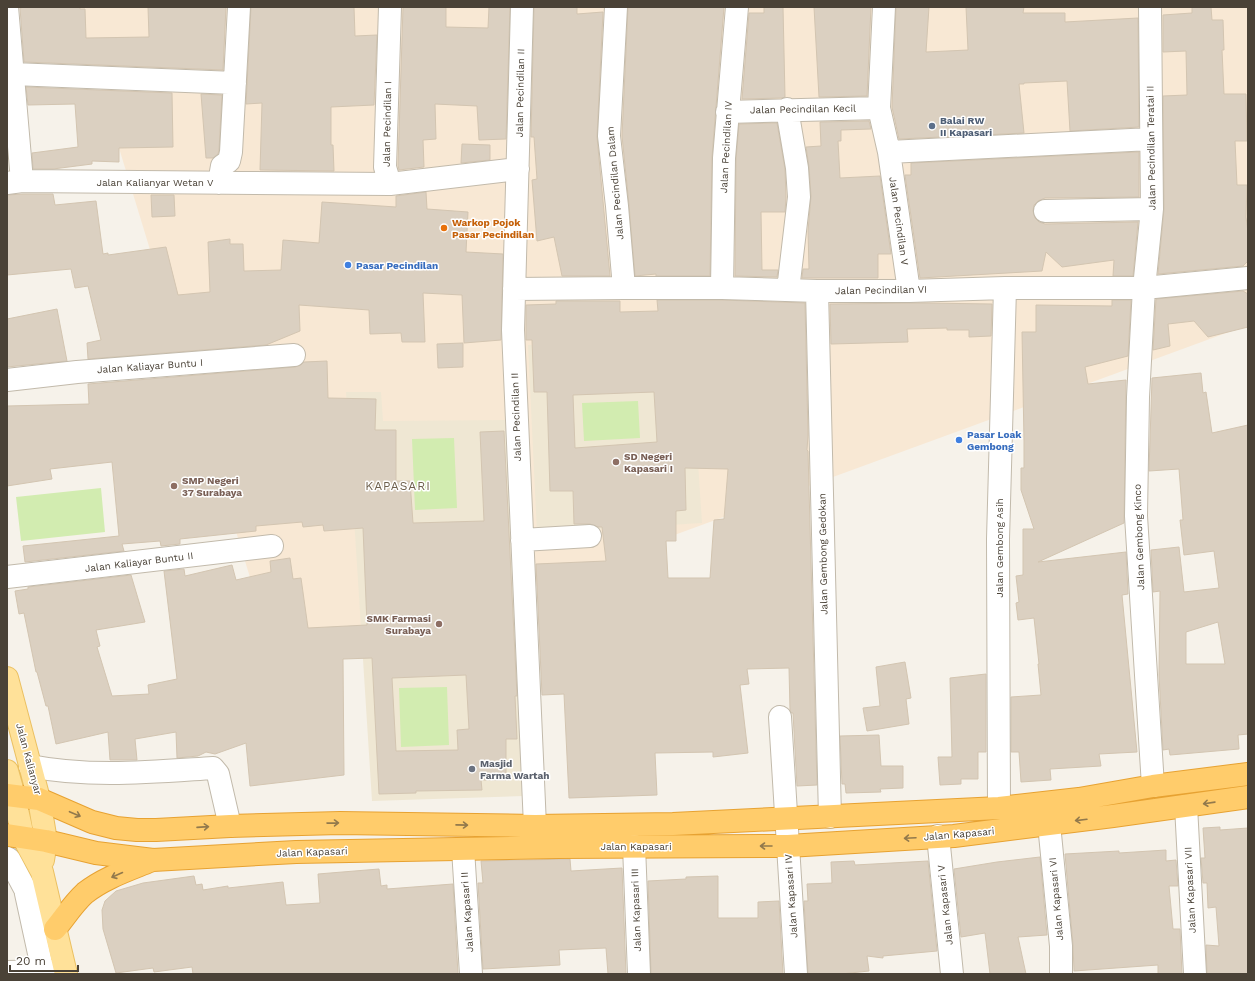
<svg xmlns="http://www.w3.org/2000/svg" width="1255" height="981" font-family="'Work Sans',sans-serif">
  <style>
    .commercial { fill: #f8e8d4 }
    .education { fill: #efe7d3 }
    .park { fill: #d2ecb0 }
    .building { fill: #dbd0c1; stroke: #d3c5b1; fill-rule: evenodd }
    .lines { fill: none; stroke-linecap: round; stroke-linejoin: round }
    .minor-casing { stroke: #c2baab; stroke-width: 24 }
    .major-casing { stroke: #ebc062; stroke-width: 24 }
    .highway-casing { stroke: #e7a232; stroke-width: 24 }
    .minor { stroke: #fff; stroke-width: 22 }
    .major { stroke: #ffe199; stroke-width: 22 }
    .highway { stroke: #ffcc6b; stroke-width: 22 }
    .oneway { stroke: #92794c }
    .service-dot { fill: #5c6f8a; stroke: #fff; stroke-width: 1.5 }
    .food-dot { fill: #e8710a; stroke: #fff; stroke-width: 1.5 }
    .shop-dot { fill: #3f7fe0; stroke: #fff; stroke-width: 1.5 }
    .education-dot { fill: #8d6e63; stroke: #fff; stroke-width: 1.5 }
    .worship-dot { fill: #6b7280; stroke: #fff; stroke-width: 1.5 }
    .labels { text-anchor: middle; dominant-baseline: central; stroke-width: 3; stroke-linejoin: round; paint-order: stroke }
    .street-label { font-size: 10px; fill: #4a4237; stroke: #fff }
    .service-label { font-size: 10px; font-weight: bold; fill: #4e5e75; stroke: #fff; text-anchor: start }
    .food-label { font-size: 10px; font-weight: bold; fill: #c56008; stroke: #fff; text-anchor: start }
    .shop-label { font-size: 10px; font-weight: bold; fill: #366cbe; stroke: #fff; text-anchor: start }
    .education-label { font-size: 10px; font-weight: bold; fill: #785e54; stroke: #fff; text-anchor: start }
    .worship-label { font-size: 10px; font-weight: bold; fill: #5b616d; stroke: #fff; text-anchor: start }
    .quarter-label { font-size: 12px; letter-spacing: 1px; fill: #6e604d; stroke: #fff }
  </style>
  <rect width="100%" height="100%" fill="#f6f2ea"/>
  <!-- commercial -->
  <path class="commercial" d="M76,7H1248V325L281,679Z"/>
  <!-- education -->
  <path class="education" d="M564,344L694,402L702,523L537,533L528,345Z
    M346,392H381L383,421L508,420L524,796L372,801Z"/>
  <!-- park -->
  <path class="park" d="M638,401L640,438L584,441L582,403Z
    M454,438L457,508L415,510L412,439Z
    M101,488L105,532L21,541L16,497Z
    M447,687L449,745L401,747L399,688Z"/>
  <!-- building -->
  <path class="building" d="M25,7H80V9H85L86,38L149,37L148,7H226L223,70L24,62L20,8Z
    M251,7H354L355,36L377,35L374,105L331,107V145H333L334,171L260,170L262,103L246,104Z
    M403,7H446V27L488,28L489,7H510L506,139L479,140L477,106L435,104L436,139L423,140L424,167L399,170L398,165Z
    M534,7H577V14L603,12L597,137L610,276H562L554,237L537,241L532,180L537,179L534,137H531Z
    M628,7H724L712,157L710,276H656V274L635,276L629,205L622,136Z
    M764,7H783L785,97L782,98L742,99L749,13H764Z
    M814,7H871L867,96L819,97Z
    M896,7H929L926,52L968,50L966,7H1024L1023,13H1065V22L1138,18L1139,127L1070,131L1067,81L1024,83V84H1019L1024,133L899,139L892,107Z
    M1192,7H1211L1212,20H1223L1224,50H1222L1224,94H1246L1247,141H1235L1237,185H1247L1246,217L1248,232V261L1243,266L1158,274L1164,209L1163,96L1187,95L1186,51L1163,52V15L1192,13Z
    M26,87L172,93L173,147L119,148V162L92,161V164L53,169H33L32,153L78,147L75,104L28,105Z
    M201,94L222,95L219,150L218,154L213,158H206Z
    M869,121L871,129L841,130V141H838L840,178L880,176L891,254H878V278H802L803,269H809L808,231L811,196L809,167L806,147L821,146L820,122Z
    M777,123L785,169L786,197L785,212H761L762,270H778L777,277L735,276L736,159L739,124Z
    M462,144L490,145V160L461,163Z
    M1139,152V197L1045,198L1038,201L1034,205L1033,211L1035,218L1039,222L1045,224L1138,222L1133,276H1113L1114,260L1062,267L1046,252L1042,271L920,278L905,175H911V163Z
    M426,192L427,209L468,212L466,252L503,254L501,340L464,343L462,295L423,293L425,342H402L401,333L370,334L369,310L299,305L300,331L266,345L88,359L87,343L101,340L88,286L75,288L71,269L7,275V195L23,194H53L55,205L96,201L103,254L108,253V255L166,247L178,295L210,292L208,242L230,239V244H243L244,271L281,270L283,240L319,243L322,202L396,207V196Z
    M151,195H174L175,216L152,217Z
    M1243,291L1248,294V327L1208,337L1194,321L1168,324L1170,346L1153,350L1156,299Z
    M657,300H722L805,303L808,435L807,450L808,451L817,785L797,786L793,713H791L790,710L789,668L747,669L749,684L740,685L748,753L713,757V752L655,753L657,795L569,798L564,694L542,695L536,564L606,561L602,527H598L590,524H574L573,491H550L547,392H534L532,340H526V305L556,304V301H620V312L658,311ZM654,392L657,442L575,448L573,395ZM685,468L728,469L724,519L714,520L710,578H668L666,541H676V511L686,510Z
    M1112,300H1131L1128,356L1085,367L1088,384L1126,380L1124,523L1038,562L1126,552L1128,594L1122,595L1137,752L1099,754L1101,766L1050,769L1051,780L1021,782L1019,752H1011V697L1041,695L1038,664H1039L1034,618L1018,620L1016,603L1019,602L1016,576L1023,575V529H1034L1021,490V468H1024V441L1022,332H1036V305L1112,306Z
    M925,303L992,304L991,336L969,337V330H947V328L907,329L908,342L831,344L830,304Z
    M57,309L67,361L7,367V319Z
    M463,343V367L438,368L437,344Z
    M327,361L328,398L376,399L375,430H396V481H410L413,523L484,521L480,432L504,431L517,696H515L517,739H506V780H481L482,790L416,791V793L379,794L372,658L343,659L344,775L250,786L246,743L215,754L206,752L198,756L177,758L176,732L135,739L137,760H110L108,732L56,744L48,706H46L37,672H36L24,613L19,614L15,591L28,589V587L131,575L145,622L96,630L100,646L97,647L112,696L149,694L148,685L177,679L164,571L184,569L185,576L232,565L236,580L271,572L270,561L290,558L293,579L301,578L308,628L367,625L363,528L324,531L323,525L303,527L302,522L256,526V531L180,539V544L161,546L160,541L122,544L124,551L25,562L23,546L119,536L112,462L50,469L52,479L7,486V406L89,404L88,384L295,367L301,365L304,362ZM466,675L469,729L457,730L458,750L396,751L392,678Z
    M1201,373L1203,393L1206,392L1212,433L1248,425V734L1238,735L1239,749L1170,755L1169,749L1163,750L1159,675L1160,591L1153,592L1151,550L1179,547L1184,592L1219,588L1214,551L1184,555L1180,520H1183L1179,469L1149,471L1152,378ZM1218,622L1225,664H1186V632Z
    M905,662L911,698L906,699L909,724L867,731L863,708L880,706L876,667Z
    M986,674V752H978V779H961V784L940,785L938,757H952L950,678Z
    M879,735L881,766H903V788L880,789L881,792L846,793L845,784H842L840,736Z
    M1220,827V830L1248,828V974H1207L1206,945L1219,946L1216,907L1208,908L1207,883H1203L1201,858H1205L1203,828Z
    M1166,850V861L1176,860L1178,886H1169L1173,929H1180L1182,974H1158V965L1074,971L1073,945L1065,854L1119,851V853Z
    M1040,857L1047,935L1018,937L1026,974H990L985,933L961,937L954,869L997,862Z
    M570,859L571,871L622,868L626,974H608L606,948L559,950L560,965L483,969L478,883H483L481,861Z
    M854,861L855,865L928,861L937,951L883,956V958L867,956L869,971L841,974H808L804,901H808L807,884L832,883L831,862Z
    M379,869L381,886L387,885V889L453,884L458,974H193L192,967L154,972L153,968L116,973L103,929L102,910L105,901L116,891L143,883L194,876L196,885L202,884L203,890L228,886V888L283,882L286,905L320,903L318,874Z
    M718,876V918H758V902L779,901L783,974H651L648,881L686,879V877Z"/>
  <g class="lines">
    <defs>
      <path id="minor" d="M7,7L22,181
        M390,7L385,167L390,184
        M522,7L513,330L535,826
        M616,7L609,136L617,206L624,288
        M884,7L879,108L889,152L909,291
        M1150,7L1152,209L1144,288L1138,397L1136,516L1153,786
        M13,74L235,83
        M787,109L797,168L799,197L788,290
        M727,112L879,108
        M889,152L1151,139
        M7,183L22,181L390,184L518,169
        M219,183L222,166L229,161L231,152L239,7
        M1045,211L1152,209
        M722,288L724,158L737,7
        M514,289L624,288H722L817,291H909L1005,288H1144L1248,278
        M817,291L830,817
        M7,380L77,372L294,355
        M522,540L590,536
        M7,577L272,546
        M780,717L796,974
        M30,766C91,778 151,772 213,768L218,774L230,826
        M1186,806L1195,974
        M999,808L998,539L1005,288
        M1049,824L1061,946V974
        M938,836L952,974
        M634,846L639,974
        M463,849L471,974
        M7,858L9,859L25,889L43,972
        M7,972L58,971"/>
      <path id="major" d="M7,678L39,799L46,841L43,860
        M7,771L14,796L23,837L42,872L66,974"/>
      <path id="highway" d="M7,795L39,799L92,822L116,828L137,830H156L230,826L340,823L535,826L673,824L999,808L1079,799L1153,786L1248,774
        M7,835L46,841L96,853L153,860L296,852L559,847L788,846L954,836L1113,816L1248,797
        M55,929C65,917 73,904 85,893C104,878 128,870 150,861"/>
    </defs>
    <!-- minor casing -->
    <use href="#minor" class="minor-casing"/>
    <!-- major casing -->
    <use href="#major" class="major-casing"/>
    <!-- highway casing -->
    <use href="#highway" class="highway-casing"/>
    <!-- minor -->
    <use href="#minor" class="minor"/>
    <!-- major -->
    <use href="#major" class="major"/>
    <!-- highway -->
    <use href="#highway" class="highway"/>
  </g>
  <!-- one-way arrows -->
  <defs><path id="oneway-shaft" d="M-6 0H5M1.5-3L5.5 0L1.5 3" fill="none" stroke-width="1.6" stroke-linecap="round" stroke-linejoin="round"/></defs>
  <g class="oneway">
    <use href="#oneway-shaft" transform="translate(1209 803) rotate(172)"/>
    <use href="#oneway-shaft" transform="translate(75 814) rotate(23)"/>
    <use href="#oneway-shaft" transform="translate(1081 820) rotate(173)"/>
    <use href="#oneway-shaft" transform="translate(333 823) rotate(-1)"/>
    <use href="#oneway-shaft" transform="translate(462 825) rotate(1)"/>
    <use href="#oneway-shaft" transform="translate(203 827) rotate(-4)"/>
    <use href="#oneway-shaft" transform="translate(910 838) rotate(177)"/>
    <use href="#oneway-shaft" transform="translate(766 846) rotate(180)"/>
    <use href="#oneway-shaft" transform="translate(117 875) rotate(156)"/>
  </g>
  <!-- markers -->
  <circle class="service-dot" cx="932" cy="126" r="4"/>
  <circle class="food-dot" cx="444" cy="228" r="4"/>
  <g class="shop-dot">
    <circle cx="348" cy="265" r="4"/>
    <circle cx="959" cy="440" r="4"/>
  </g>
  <g class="education-dot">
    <circle cx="616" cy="462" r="4"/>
    <circle cx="174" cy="486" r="4"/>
    <circle cx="439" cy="624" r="4"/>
  </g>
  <circle class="worship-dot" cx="472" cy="769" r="4"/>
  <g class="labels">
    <!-- street labels -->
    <g class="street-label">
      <text transform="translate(520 93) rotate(-89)">Jalan Pecindilan II</text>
      <text transform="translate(803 109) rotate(-1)">Jalan Pecindilan Kecil</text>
      <text transform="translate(387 124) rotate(-89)">Jalan Pecindilan I</text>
      <text transform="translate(726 147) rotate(-87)">Jalan Pecindilan IV</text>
      <text transform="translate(1151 148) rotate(-91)">Jalan Pecindilan Teratai II</text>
      <text x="155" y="182">Jalan Kalianyar Wetan V</text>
      <text transform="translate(615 183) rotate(-95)">Jalan Pecindilan Dalam</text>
      <text transform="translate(899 221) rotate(82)">Jalan Pecindilan V</text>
      <text transform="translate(881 290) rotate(-1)">Jalan Pecindilan VI</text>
      <text transform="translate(150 366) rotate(-4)">Jalan Kaliayar Buntu I</text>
      <text transform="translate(516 417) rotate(-92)">Jalan Pecindilan II</text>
      <text transform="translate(1139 537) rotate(-92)">Jalan Gembong Kinco</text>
      <text transform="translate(999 548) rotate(-90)">Jalan Gembong Asih</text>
      <text transform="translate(823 554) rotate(-91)">Jalan Gembong Gedokan</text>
      <text transform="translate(139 562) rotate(-7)">Jalan Kaliayar Buntu II</text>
      <text transform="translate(29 759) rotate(75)">Jalan Kalianyar</text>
      <text transform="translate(959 834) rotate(-5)">Jalan Kapasari</text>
      <text x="636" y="846">Jalan Kapasari</text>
      <text transform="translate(312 852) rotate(-2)">Jalan Kapasari</text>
      <text transform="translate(1190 890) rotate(-93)">Jalan Kapasari VII</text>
      <text transform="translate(791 896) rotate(-94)">Jalan Kapasari IV</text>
      <text transform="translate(1056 899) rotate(-95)">Jalan Kapasari VI</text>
      <text transform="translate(945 905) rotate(-96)">Jalan Kapasari V</text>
      <text transform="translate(636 910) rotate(-92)">Jalan Kapasari III</text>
      <text transform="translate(467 912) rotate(-94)">Jalan Kapasari II</text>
    </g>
    <!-- service labels -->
    <g class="service-label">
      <text x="940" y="120">Balai RW<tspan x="940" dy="12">II Kapasari</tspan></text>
    </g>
    <!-- food labels -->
    <g class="food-label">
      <text x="452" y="222">Warkop Pojok<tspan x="452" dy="12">Pasar Pecindilan</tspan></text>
    </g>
    <!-- shop labels -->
    <g class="shop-label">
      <text x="356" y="265">Pasar Pecindilan</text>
      <text x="967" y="434">Pasar Loak<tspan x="967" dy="12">Gembong</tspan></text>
    </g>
    <!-- education labels -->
    <g class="education-label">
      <text x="624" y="456">SD Negeri<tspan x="624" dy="12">Kapasari I</tspan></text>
      <text x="182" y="480">SMP Negeri<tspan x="182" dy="12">37 Surabaya</tspan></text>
      <text x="431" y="618" text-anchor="end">SMK Farmasi<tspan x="431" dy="12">Surabaya</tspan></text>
    </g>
    <!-- worship labels -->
    <g class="worship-label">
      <text x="480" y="763">Masjid<tspan x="480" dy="12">Farma Wartah</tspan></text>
    </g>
    <!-- quarter labels -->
    <g class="quarter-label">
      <text x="398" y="486">KAPASARI</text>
    </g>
  </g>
  <!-- border -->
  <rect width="1255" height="981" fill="none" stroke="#4a4237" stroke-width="16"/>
  <!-- scale -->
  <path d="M10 965v6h68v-6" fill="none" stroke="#4a4237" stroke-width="2"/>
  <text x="16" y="965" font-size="12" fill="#4a4237" stroke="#ffffff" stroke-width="3" paint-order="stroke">20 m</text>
</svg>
